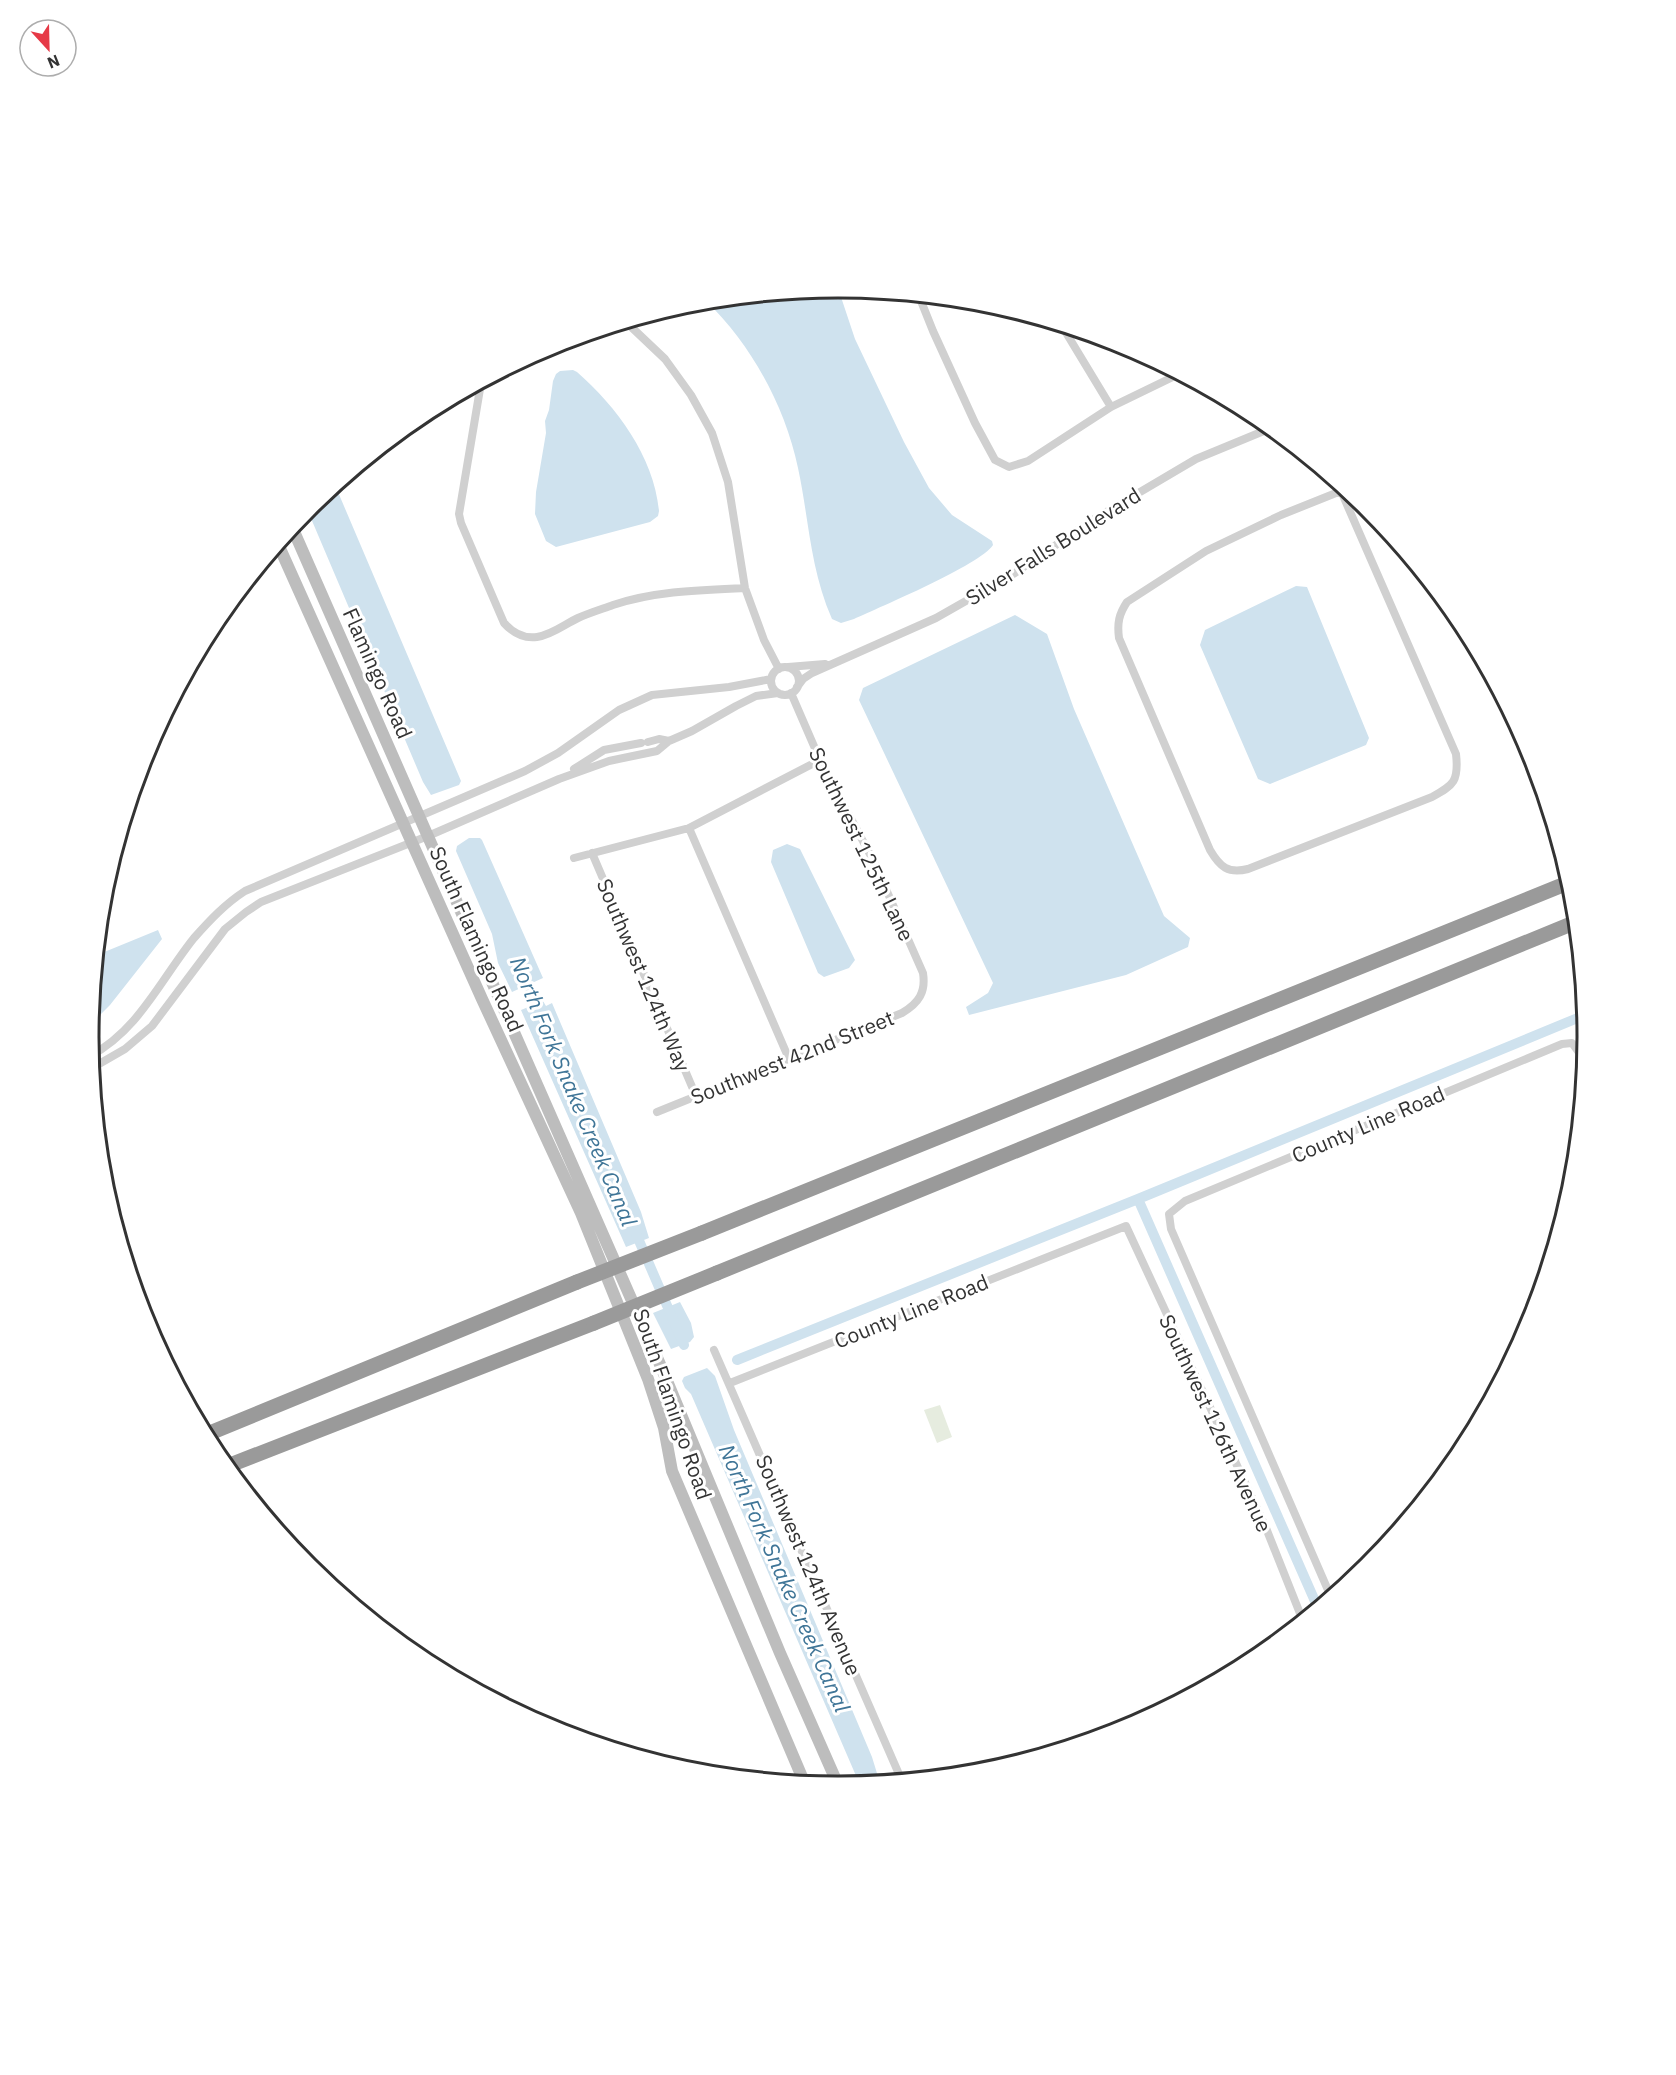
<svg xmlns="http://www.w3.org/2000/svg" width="1676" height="2075" font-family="'IBM Plex Sans',sans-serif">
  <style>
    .green { fill: #e6ecdf }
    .water { fill: #cfe2ee }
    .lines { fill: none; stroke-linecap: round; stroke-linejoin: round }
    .canal { stroke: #cfe2ee; stroke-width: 10 }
    .street { stroke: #d0d0d0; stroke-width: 8 }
    .secondary { stroke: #bdbdbd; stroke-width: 12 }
    .highway { stroke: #9a9a9a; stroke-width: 15 }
    .highway-bridge { stroke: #9a9a9a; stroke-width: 15 }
    .labels { text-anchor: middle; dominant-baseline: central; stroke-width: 6; stroke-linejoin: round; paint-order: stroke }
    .street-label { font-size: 21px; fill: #333; stroke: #fff }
    .water-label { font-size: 22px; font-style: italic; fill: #3f7597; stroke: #fff }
    .rim { fill: none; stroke: #333; stroke-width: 3 }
  </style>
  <rect width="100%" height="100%" fill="#fff"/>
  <!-- green -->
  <path class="green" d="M940,1405L952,1437L937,1443L924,1410Z"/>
  <!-- water -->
  <path class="water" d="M838,288L855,339L904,442L929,488L952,515L992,541L993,545C980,565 880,607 854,619L841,623L832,619C810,569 809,519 798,468C785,406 751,344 706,301Z
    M573,370L577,372C617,407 654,457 659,511L658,516L650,522L556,547L546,541L535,514L536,492L546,433L545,421L549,410L553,381L556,374L560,371Z
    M335,485L461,781L459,785L431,795L423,782L307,509Z
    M1296,586L1307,587L1369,738L1366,745L1270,784L1258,779L1200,645L1205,630Z
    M1015,615L1047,634L1074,709L1164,916L1190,938L1188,947L1126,975L969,1015L966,1007L988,993L993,983L859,700L863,688Z
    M469,838H480L482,840L543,978L512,992L498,963L492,934L456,851L457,846Z
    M787,844L800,849L855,960L849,968L824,977L818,973L771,862L773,850Z
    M158,930L162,939L110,1005L90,1025L97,955Z
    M543,1001L546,1006L552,1003L641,1212L649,1238L626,1247L521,1010Z
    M680,1302L691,1323L694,1337L690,1342L671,1349L653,1313Z
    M707,1368L715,1376L734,1430L872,1757L880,1783L860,1785L691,1394L685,1388L682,1381L684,1377Z"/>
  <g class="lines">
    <!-- canal -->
    <path class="canal" d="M524,973L542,1017
      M1138,1199L1318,1608
      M634,1229L684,1345
      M737,1360L1138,1199L1585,1015"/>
    <!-- street -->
    <path class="street" d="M919,296L933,331L975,423L995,460L1009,467L1028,461L1111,407L1179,374
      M626,322L665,359L691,395L712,433L728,482L745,588L764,640L779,669
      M1062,326L1111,407
      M481,383L459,514L461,523L504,623C513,633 523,639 537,637C552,635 565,624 578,618C589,613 602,609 613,605C655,591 701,590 745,588
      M1338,483L1341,491L1456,754C1459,781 1454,785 1432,797L1248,869C1228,874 1220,867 1210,850L1119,638C1117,623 1119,614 1127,602L1206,551L1281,515L1341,491L1347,490
      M788,667L825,664
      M771 681a14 14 0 1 1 28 0a14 14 0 1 1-28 0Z
      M797,687L803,679L812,673L936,618L1015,573L1091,521L1196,459L1271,428
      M648,742L659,739L669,741
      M574,769L604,750L641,743
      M689,828L789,1059
      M592,853L696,1096
      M574,858L689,828L820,760
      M90,1056C139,1030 161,979 194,938C210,920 225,904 245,891L525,771L558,753L619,710L652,695L729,687L771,679
      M92,1068L125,1049L152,1026L225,929L246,912L261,902L428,836L559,779L609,761L657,751L669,741L692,731L736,706L756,696L778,693
      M657,1112L902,1013C919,1003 926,992 923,973L874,862L820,760L791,693
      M714,1350L902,1781
      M730,1383L1126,1226L1266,1528L1303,1621
      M1331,1597L1171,1229L1169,1214L1185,1201L1562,1044L1572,1043L1580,1054L1585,1064"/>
    <!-- secondary -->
    <path class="secondary" d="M292,527L662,1369L780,1653L839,1787
      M278,544L482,999L581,1213L648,1379L664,1428L672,1471L805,1784"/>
    <!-- highway -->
    <path class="highway" d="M702,1233L1570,882
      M717,1273L1576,922
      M205,1435L577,1282
      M225,1467L594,1323"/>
    <!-- highway-bridge -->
    <path class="highway-bridge" d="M577,1282L702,1233
      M594,1323L717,1273"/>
  </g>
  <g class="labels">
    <!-- street labels -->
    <g class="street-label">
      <text transform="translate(1053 546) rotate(-32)">Silver Falls Boulevard</text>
      <text transform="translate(378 673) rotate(66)">Flamingo Road</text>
      <text transform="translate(862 844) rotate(64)">Southwest 125th Lane</text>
      <text transform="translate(477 939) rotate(66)">South Flamingo Road</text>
      <text transform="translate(644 975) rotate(67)">Southwest 124th Way</text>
      <text transform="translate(792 1057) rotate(-22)">Southwest 42nd Street</text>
      <text transform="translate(1368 1124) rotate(-23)">County Line Road</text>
      <text transform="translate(911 1311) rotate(-22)">County Line Road</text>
      <text transform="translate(673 1404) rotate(71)">South Flamingo Road</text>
      <text transform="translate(1216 1423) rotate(65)">Southwest 126th Avenue</text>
      <text transform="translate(809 1565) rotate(67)">Southwest 124th Avenue</text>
    </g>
    <!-- water labels -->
    <g class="water-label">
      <text transform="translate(574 1091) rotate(67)">North Fork Snake Creek Canal</text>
      <text transform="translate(785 1578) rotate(66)">North Fork Snake Creek Canal</text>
    </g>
  </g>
  <!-- crop -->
  <path d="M0 0H1676V2075H0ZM99 1037a739 739 0 1 1 1478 0a739 739 0 1 1-1478 0Z" fill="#fff" fill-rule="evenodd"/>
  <path class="rim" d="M99 1037a739 739 0 1 1 1478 0a739 739 0 1 1-1478 0Z"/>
  <!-- north arrow -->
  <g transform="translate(48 48) rotate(158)"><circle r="28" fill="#ffffff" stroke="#adadad" stroke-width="1.5"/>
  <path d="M0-4.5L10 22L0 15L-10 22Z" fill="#e63946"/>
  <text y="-9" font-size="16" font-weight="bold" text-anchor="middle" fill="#333333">N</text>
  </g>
</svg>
